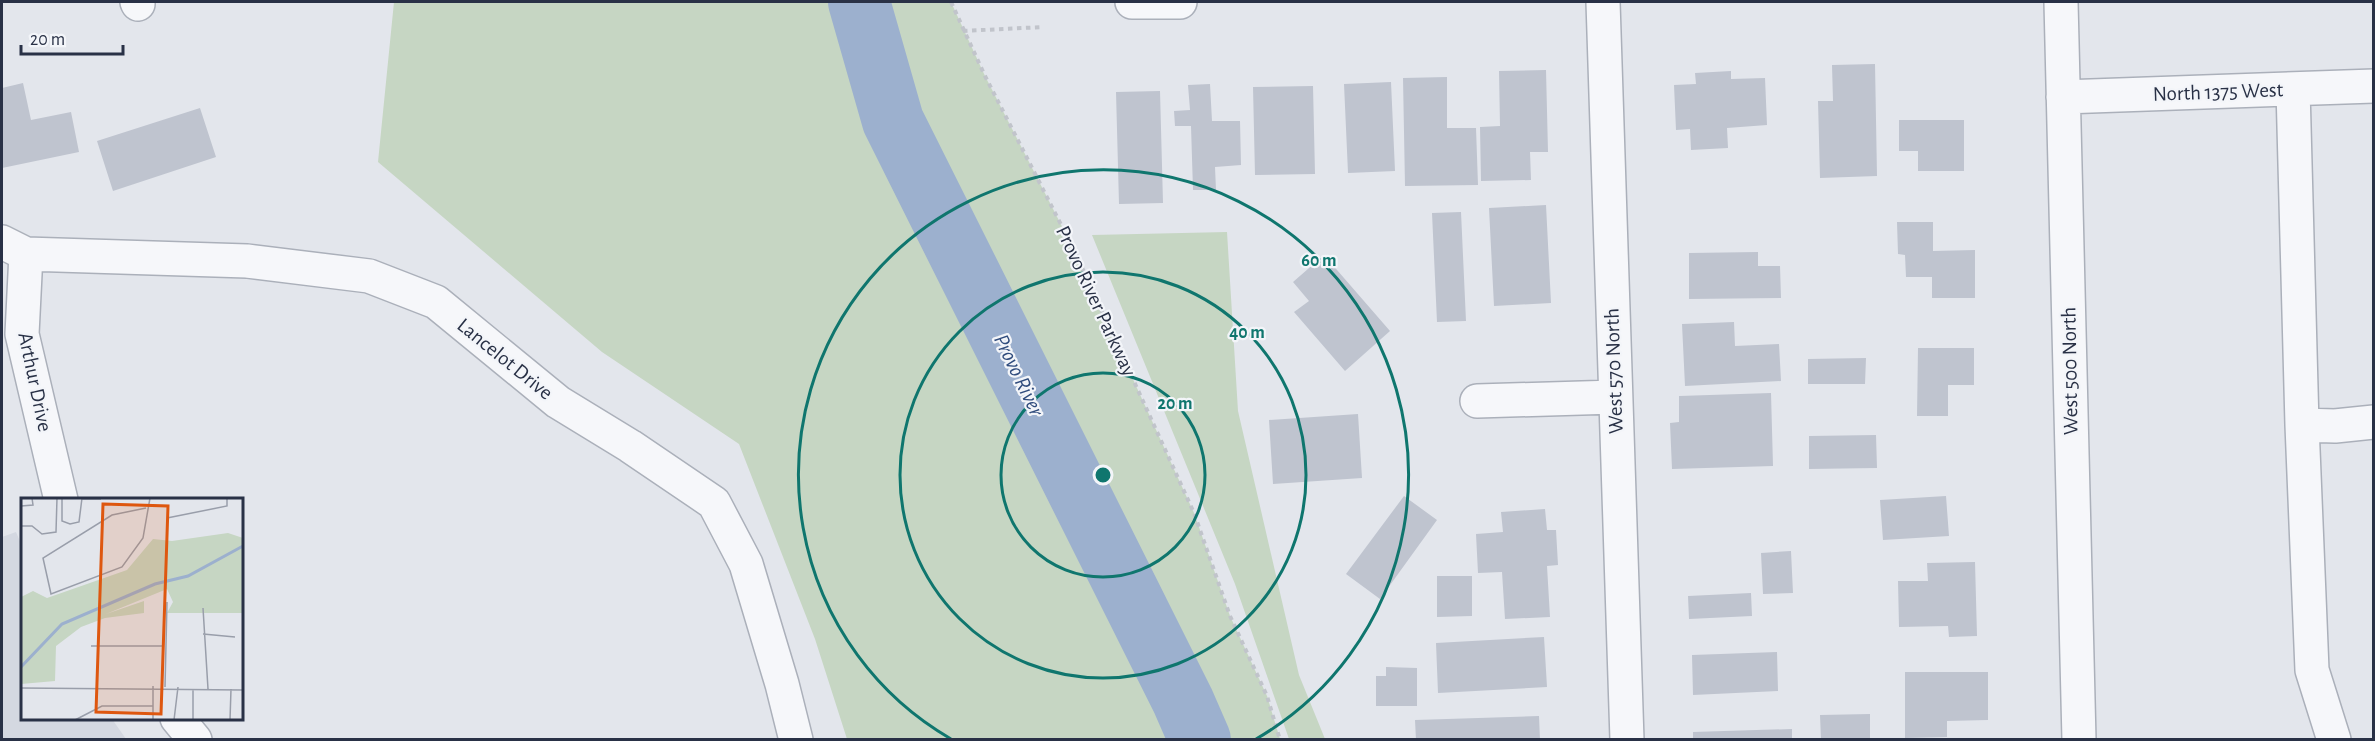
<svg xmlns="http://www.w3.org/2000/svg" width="2375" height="741" font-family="'Alegreya Sans',sans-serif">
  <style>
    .built { fill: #d4d8e1 }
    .green { fill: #c6d6c3 }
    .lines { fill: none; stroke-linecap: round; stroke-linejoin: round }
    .river { stroke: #9cb0ce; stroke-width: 62 }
    .building { fill: #bfc4cf }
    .minor-casing { stroke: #abb0ba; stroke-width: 36 }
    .path { stroke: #c1c4cb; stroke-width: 4; stroke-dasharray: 4.5 4.5; stroke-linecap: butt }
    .minor { stroke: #f6f7fa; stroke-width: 33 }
    .ring { fill: none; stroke: #0f766e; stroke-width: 3 }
    .labels { text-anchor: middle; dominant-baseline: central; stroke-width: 4.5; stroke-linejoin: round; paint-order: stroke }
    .street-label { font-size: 21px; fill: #293146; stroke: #f3f5f9 }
    .water-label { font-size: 22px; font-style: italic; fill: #304c7d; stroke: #f3f5f9 }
    .inset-river { fill: none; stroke: #9cb0ce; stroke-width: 3 }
    .inset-road { fill: none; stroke: #999eaa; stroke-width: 1.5 }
    .view { fill: #de570f; fill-opacity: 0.15; stroke: #de570f; stroke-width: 3 }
    .inset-edge { fill: none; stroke: #293146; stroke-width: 3 }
    .centre { fill: #0f766e; stroke: #f3f5f9; stroke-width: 3 }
    .ring-label { font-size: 18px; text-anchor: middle; font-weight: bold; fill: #0f766e; stroke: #f3f5f9; stroke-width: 4.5; stroke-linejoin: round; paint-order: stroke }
  </style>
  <rect width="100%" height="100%" fill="#e3e6ec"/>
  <!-- built -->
  <path class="built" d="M16,532L22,546V718L112,719L126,739H2V537Z"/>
  <!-- green -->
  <path class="green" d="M394,2H951L985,76L1074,250L1194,513L1230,616L1267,696L1280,739H847L815,639L739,444L602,352L378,162Z
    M1227,232L1238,411L1299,675L1325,739H1289L1235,584L1092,235Z"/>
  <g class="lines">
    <!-- river -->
    <path class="river" d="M859,2L893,121L1183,701L1200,740"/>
  </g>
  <!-- building -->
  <path class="building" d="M1875,64L1877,176L1820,178L1818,101H1833L1832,65Z
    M1546,70L1548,152H1530L1531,180L1481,181L1480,127L1500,126L1499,71Z
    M1731,71V79L1765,78L1767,125L1727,128L1728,148L1691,150L1690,129L1676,130L1674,85L1696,84L1695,73Z
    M1447,77V128H1476L1478,185L1405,186L1403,78Z
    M1391,82L1395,171L1348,173L1344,84Z
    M23,83L31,120L71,112L79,152L2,168V88Z
    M1210,84L1212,121H1240L1241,165L1215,167L1216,190H1193L1191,126H1175L1174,111L1190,110L1188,85Z
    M1313,86L1315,174L1255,175L1253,87Z
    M1160,91L1163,203L1119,204L1116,92Z
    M200,108L216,157L113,191L97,141Z
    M1899,120H1964V171H1918V151H1899Z
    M1546,205L1551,303L1494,306L1489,208Z
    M1461,212L1466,321L1437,322L1432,213Z
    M1897,222H1933V251L1975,250V298H1932V277H1906L1905,255L1898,254Z
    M1758,252V266H1780L1781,298L1689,299V253Z
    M1324,255L1390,331L1345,371L1294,312L1309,301L1293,282Z
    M1734,322L1735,346L1779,344L1781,381L1685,386L1682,324Z
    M1918,348H1974V385H1948V416H1917Z
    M1866,358L1865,384H1808V359Z
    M1771,393L1773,466L1672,469L1670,423L1679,422V396Z
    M1358,414L1362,478L1273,484L1269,420Z
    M1876,435L1877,468L1809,469V436Z
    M1404,496L1437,520L1380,599L1346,574Z
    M1946,496L1949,536L1883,540L1880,500Z
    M1545,509L1547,530H1556L1558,565L1547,566L1550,617L1505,619L1502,572L1478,573L1476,534L1503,532L1501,512Z
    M1791,551L1793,593L1763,594L1761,553Z
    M1975,562L1977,636L1949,637L1948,626L1899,627L1898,581H1928L1927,563Z
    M1437,576H1472V616L1437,617Z
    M1751,593L1752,616L1689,619L1688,596Z
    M1544,637L1547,687L1438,693L1436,643Z
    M1777,652L1778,691L1693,695L1692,655Z
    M1386,667L1417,668V706H1376V676H1386Z
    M1905,672H1988V720L1947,721V737L1905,738Z
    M1870,714V740H1821L1820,715Z
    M1539,716L1540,740H1416L1415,720Z
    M1792,729V740H1693V732Z"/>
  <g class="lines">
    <defs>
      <path id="minor" d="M137,2L138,4
        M1132,2H1180
        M1603,2L1627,740
        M2061,2L2079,740
        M2293,89L2302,425L2312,670L2334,740
        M2063,97L2374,86
        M2,242L26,254L247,261L369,276L436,302L558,402L630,446L714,503L746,564L782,684L796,740
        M26,254L22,334L61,500
        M1477,401L1615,397
        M2302,425L2335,426L2374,422
        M177,718L195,740"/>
    </defs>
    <!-- minor casing -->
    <use href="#minor" class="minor-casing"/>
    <!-- path -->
    <path class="path" d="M951,2L985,76L1074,250L1194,513L1230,616L1267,696L1280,740
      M963,31L1043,27"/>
    <!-- minor -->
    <use href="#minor" class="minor"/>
  </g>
  <!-- distance rings -->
  <g class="ring">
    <circle cx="1103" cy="475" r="102"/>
    <circle cx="1103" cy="475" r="203"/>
    <path d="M951 739A305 305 0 1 1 1256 739"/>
  </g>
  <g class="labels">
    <!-- street labels -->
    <g class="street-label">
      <text transform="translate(2218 92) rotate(-2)">North 1375 West</text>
      <text transform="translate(1096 301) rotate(65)">Provo River Parkway</text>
      <text transform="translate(505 359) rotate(39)">Lancelot Drive</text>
      <text transform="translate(1614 371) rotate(-92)">West 570 North</text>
      <text transform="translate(2070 371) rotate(-91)">West 500 North</text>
      <text transform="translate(35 382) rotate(78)">Arthur Drive</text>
    </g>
    <!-- water labels -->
    <g class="water-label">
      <text transform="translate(1019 375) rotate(64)">Provo River</text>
    </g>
  </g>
  <!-- overview -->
  <g transform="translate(21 498)">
    <rect width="222" height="222" fill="#e3e6ec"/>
    <path d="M207,35L222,40V115H146L152,104L146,91L85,116L123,103V115L84,120L60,129L35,148L34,183L0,186V99L12,93L26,100L106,72L132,41L151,43Z" fill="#c6d6c3"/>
    <path class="inset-river" d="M0,169L41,126L134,86L167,78L222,48"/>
    <path class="inset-road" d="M41,0V23L49,26L58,24L61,0M61,1H80M0,8L12,7L11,0M125,10L91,17L22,60L30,96L101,69L122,40L129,0M146,20L206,8V0M0,28H11L21,36L35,34L36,0M182,110L187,191M182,136L214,139M70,148H143M132,188V222M144,189L146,104M0,190L222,192M172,191V222M54,222L81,208H132M153,222L157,189M209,222L210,191"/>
    <path class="view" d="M82,6L147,8L140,216L75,214Z"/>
    <rect width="222" height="222" class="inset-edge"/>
  </g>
  <circle cx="1103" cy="475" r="9" class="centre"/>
  <g class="ring-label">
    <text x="1319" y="266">60 m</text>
    <text x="1247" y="338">40 m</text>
    <text x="1175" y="409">20 m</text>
  </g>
  <!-- border -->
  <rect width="2375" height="741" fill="none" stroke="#293146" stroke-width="6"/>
  <!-- scale -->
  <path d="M21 45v9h102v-9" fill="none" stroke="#293146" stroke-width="3"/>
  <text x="30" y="45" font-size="18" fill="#293146" stroke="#f3f5f9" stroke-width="4.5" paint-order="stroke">20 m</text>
</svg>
